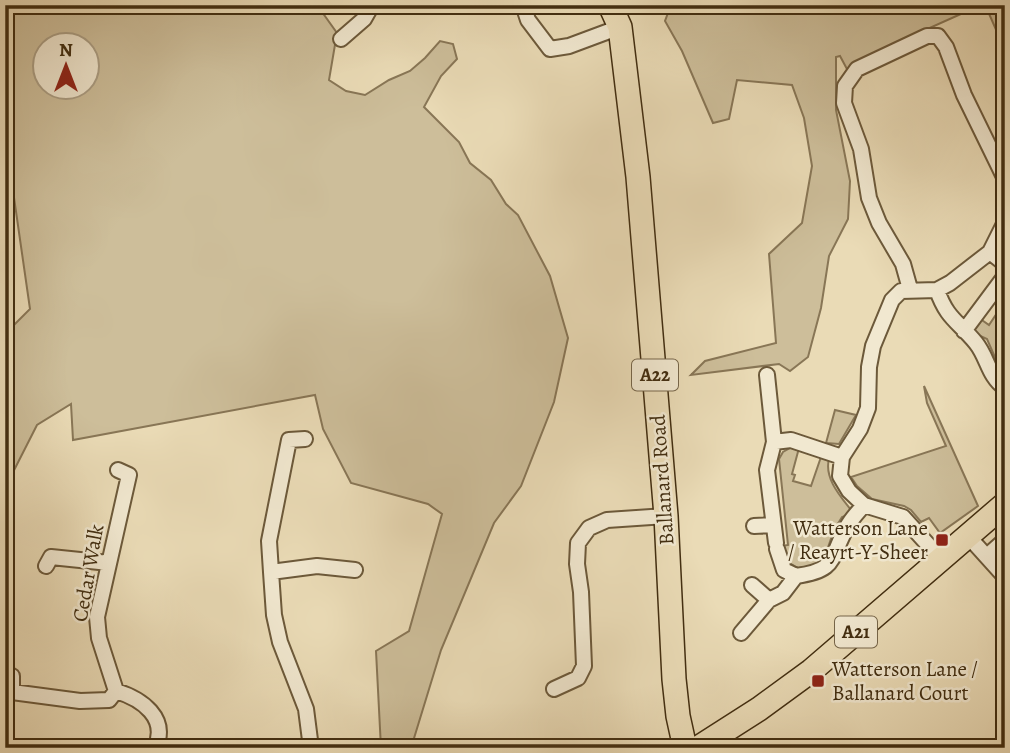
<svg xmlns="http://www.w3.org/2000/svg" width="1010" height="753" font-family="Alegreya,serif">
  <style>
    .green { fill: #cdbe9a; stroke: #887656; stroke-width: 2; fill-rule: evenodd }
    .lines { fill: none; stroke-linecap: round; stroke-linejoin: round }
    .minor-casing { stroke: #6c593a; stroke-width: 18 }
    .primary-casing { stroke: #422e11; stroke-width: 26 }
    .trunk-casing { stroke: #422e11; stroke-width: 26 }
    .minor { stroke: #f1e8d0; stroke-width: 14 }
    .primary { stroke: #eadbb6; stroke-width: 23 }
    .trunk { stroke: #eadbb6; stroke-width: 23 }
    .poi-dot { fill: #8f2418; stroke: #f1e8d0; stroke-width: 2.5 }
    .labels { text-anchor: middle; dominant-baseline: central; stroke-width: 5; stroke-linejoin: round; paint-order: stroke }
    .shield { fill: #f1e8d0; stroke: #76664a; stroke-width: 2 }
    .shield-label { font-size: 19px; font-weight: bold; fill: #422e11 }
    .street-label { font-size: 21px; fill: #422e11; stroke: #f1e8d0 }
    .poi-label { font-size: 21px; fill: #422e11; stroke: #f1e8d0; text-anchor: end }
  </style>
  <rect width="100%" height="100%" fill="#eadbb6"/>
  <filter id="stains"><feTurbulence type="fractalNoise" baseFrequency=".00286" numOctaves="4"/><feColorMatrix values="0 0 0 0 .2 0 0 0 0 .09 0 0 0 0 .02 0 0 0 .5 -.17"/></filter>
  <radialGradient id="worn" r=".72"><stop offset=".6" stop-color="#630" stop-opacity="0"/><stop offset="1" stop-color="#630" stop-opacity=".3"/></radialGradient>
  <!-- green -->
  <path class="green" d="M5,5H317L337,33L329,80L346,91L365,95L389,80L410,71L425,58L440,41L453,44L457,59L441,76L424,107L459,142L470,163L491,180L506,204L518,215L550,276L568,338L554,402L521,486L494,523L441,650L411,748H381L376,651L409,631L442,514L428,504L351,483L323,429L315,395L73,440L71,404L37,425L5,488V334L30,309L5,135ZM46,46H88V88H46Z
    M671,5H981L869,55L848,71L840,56L836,57V110L850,181L848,219L829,256L821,308L808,357L790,371L779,364L691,375L705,361L776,343L769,254L802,223L812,166L804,118L792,85L737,80L729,119L713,123L682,51L665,21Z
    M993,5H1005V19L1001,21L1005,30V50L986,7Z
    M1005,301V377L996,370L994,355L987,339L976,334L974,330L979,318L989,325Z
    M924,386L978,506L940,533L929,518L921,522L911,510L904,506L872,499L857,486L851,477L946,446L927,403Z
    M835,410L856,415L839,444L826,443Z
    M790,448H799L792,474L795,475L793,481L811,486L822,454L829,459C824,478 840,496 851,510L848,515L842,517L834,530L822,565L798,568L786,561L781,546L788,545L779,459L783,452Z"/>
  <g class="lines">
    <defs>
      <path id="minor" d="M523,5L528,20L550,49L569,46L620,27
        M341,39L364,19L372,5
        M990,252L1005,264
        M910,289L903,264L879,223L869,198L861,149L844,103L845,86L857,69L927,36H938L946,47L964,95L1005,179
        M937,290C947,319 958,321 976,343C988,358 988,376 1005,388
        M964,331L1005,276
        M767,375L774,442
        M305,439L289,440L269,541L271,572L274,615L280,642L306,709L311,748
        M118,470L129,475L97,617L99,638L116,691C142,699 169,718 155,748
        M754,526L773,525
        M968,536L1005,577
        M776,543L767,470L774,442L791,440L842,457
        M777,549L784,570L796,576
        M987,556L1005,540
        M941,559L903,517L864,505L849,491L840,476L842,457L860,429L868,408L869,367L873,346L892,300L901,291L937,290L950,283L990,252L1005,222
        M46,566L51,557L109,563
        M271,572L317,566L355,570
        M752,585L769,600
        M741,633L769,600L783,593L796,576C838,570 829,559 847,527C851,519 858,512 864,505
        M12,676V692L80,701L109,700L116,691
        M554,689L578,678L584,666L581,592L577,564L578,543L589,528L607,520L666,516"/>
      <path id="primary" d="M610,5L620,27L638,177L666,516L674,679L678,716L685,748"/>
      <path id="trunk" d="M698,748L759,709L811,671L1005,504"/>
    </defs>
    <!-- minor casing -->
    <use href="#minor" class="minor-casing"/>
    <!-- primary casing -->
    <use href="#primary" class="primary-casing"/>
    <!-- trunk casing -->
    <use href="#trunk" class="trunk-casing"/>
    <!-- minor -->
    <use href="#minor" class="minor"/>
    <!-- primary -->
    <use href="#primary" class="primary"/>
    <!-- trunk -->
    <use href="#trunk" class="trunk"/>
  </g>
  <!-- markers -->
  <g class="poi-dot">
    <rect x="935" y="533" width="14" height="14" rx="3.5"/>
    <rect x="811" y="674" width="14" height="14" rx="3.5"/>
  </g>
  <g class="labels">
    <!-- shield labels -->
    <g class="shield">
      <rect x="632" y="359.5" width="46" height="31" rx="5"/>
      <rect x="835" y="616.5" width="42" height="31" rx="5"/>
    </g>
    <g class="shield-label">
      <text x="655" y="375">A22</text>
      <text x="856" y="632">A21</text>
    </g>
    <!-- street labels -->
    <g class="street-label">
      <text transform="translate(662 480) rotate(-94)">Ballanard Road</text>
      <text transform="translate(88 573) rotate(-80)">Cedar Walk</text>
    </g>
    <!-- poi labels -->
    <g class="poi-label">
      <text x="928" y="528">Watterson Lane<tspan x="928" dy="24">/ Reayrt-Y-Sheer</tspan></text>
      <text x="832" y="669" text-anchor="start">Watterson Lane /<tspan x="832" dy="24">Ballanard Court</tspan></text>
    </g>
  </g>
  <!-- margin -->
  <rect width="1010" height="753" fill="none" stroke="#eadbb6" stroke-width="28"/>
  <rect x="7" y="7" width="996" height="739" fill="none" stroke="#422e11" stroke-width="3.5"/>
  <rect x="14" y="14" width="982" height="725" fill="none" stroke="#422e11" stroke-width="2"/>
  <!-- north arrow -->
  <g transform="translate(66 66)"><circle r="33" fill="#f1e8d0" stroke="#ab9e84" stroke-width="2"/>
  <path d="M0-5L12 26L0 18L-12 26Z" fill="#8f2418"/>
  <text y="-10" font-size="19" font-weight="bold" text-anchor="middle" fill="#422e11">N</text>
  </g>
  <rect width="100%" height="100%" filter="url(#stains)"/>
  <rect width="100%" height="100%" fill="url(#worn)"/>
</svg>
